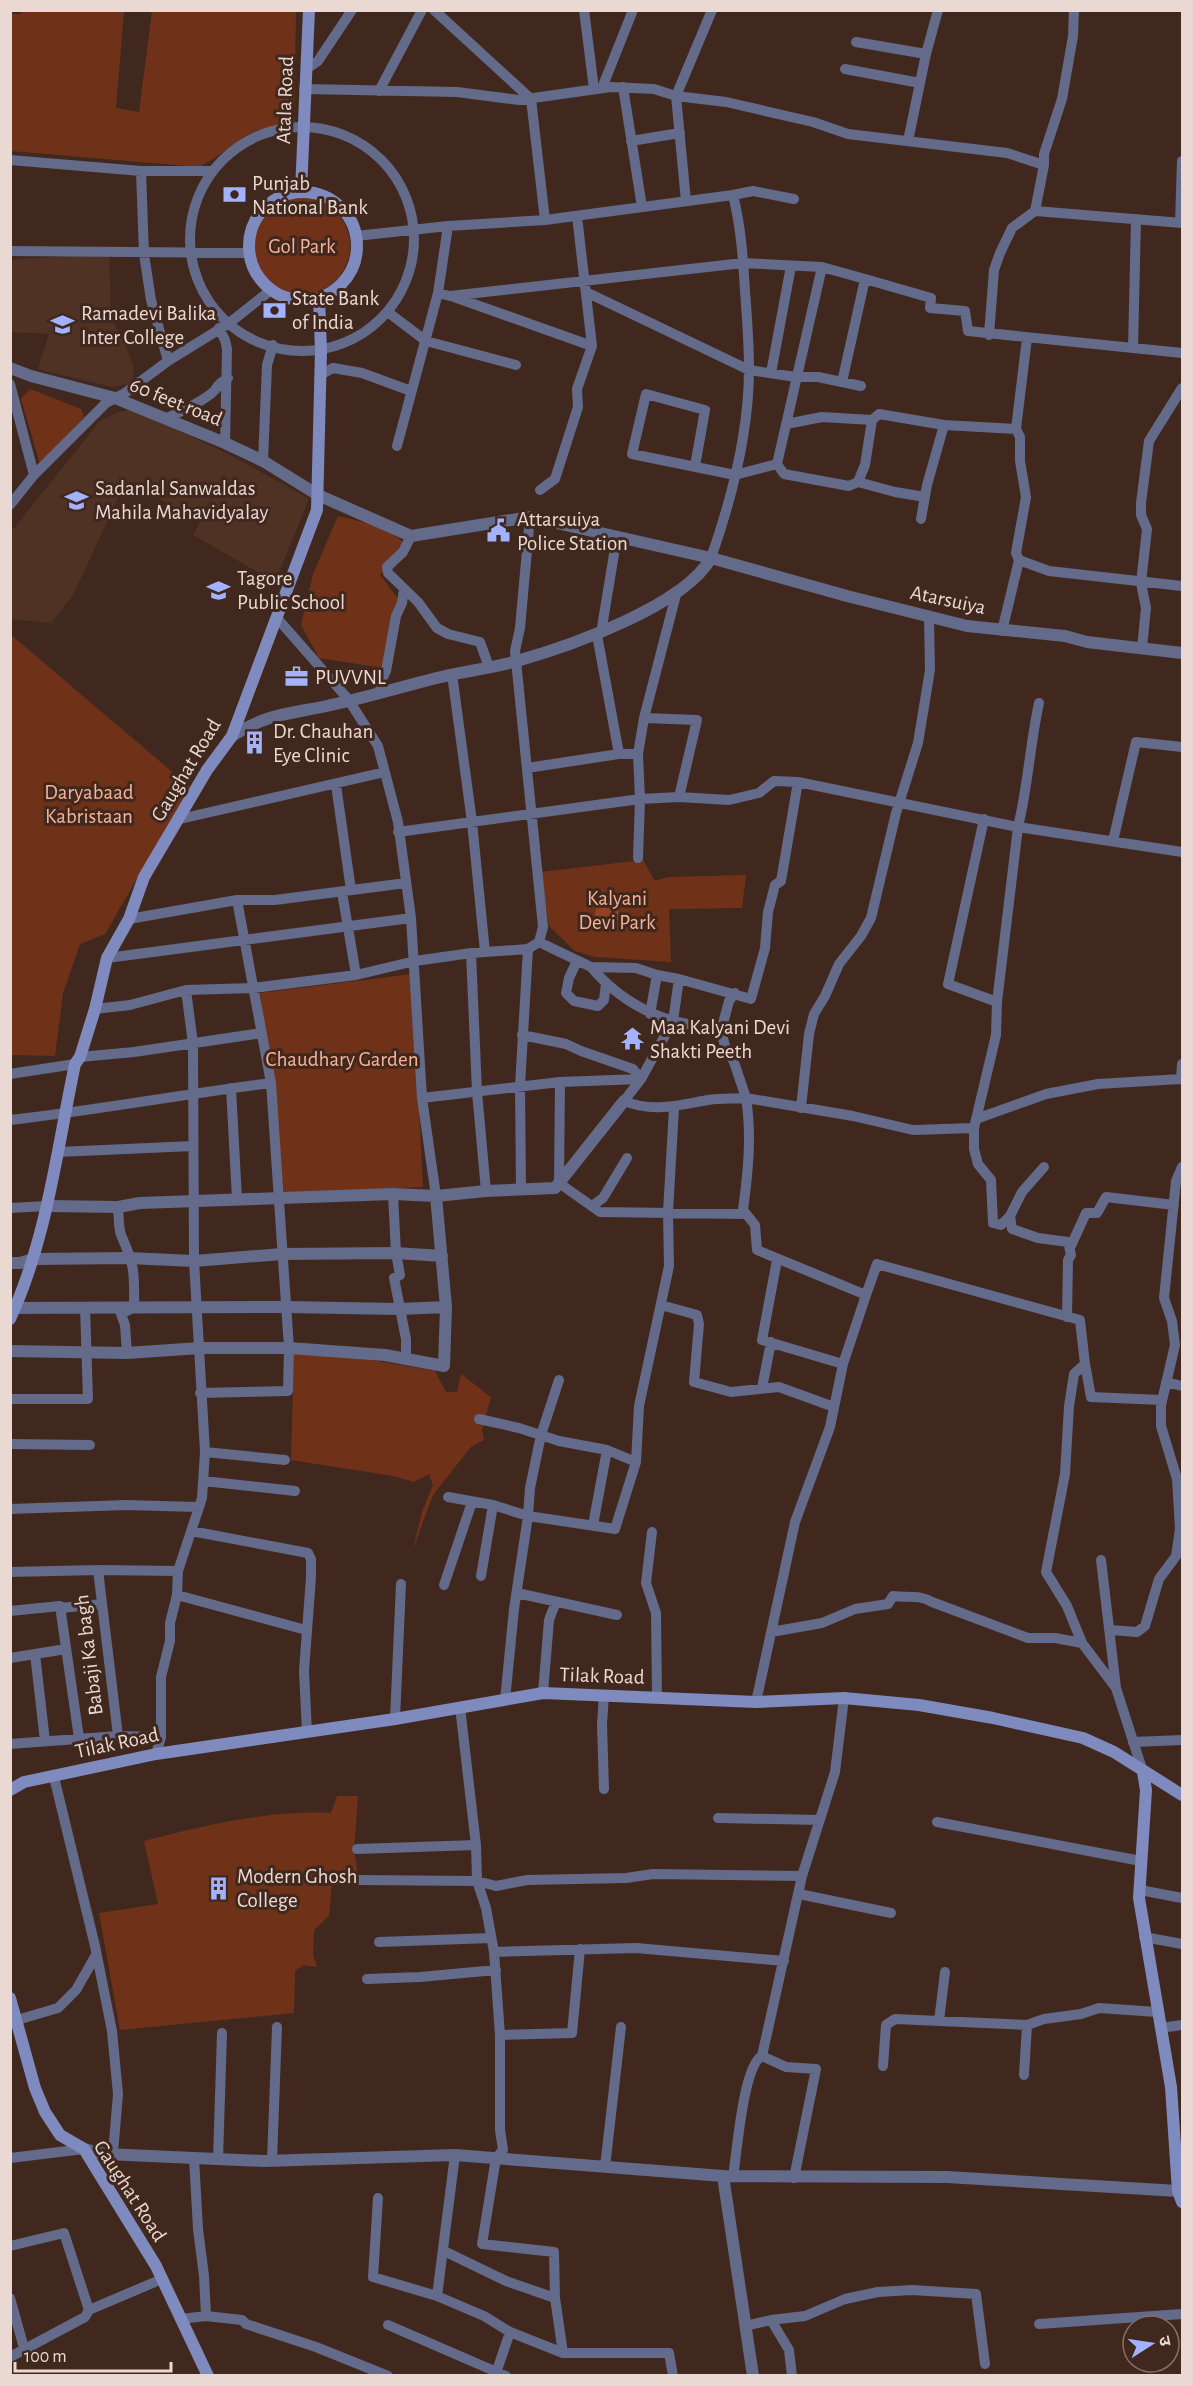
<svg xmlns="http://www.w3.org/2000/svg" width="1193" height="2386" font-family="'Alegreya Sans','Noto Sans Devanagari',sans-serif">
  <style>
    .built { fill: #503225 }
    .green { fill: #6f3219 }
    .water { fill: #914322 }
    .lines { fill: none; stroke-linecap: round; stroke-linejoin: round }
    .minor { stroke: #636a8a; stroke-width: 10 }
    .tertiary { stroke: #636a8a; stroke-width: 12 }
    .secondary { stroke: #7f8abe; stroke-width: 12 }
    .labels { text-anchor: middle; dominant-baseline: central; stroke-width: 6; stroke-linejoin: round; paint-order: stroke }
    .street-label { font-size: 21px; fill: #ead9d2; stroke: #41281e }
    .poi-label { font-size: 21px; fill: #ead9d2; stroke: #41281e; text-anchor: start }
    .park-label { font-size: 21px; fill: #f6b399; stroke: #41281e }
  </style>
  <rect width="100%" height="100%" fill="#41281e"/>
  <!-- built -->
  <path class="built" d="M109,253L111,318L124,341L134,368L132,383L113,387L38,369L49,334L11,332V260Z
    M127,410H137L234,457L309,499L275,582L193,535L233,459L199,520L126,481L73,595L51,623L11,619L10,533L100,421L118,412Z"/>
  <!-- green -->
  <path class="green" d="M23,10L124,11L116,108L139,112L152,11H296L294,126L257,130L200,167L11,151L10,14H21Z
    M254 246a48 48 0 1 1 96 0a48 48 0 1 1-96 0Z
    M30,389L81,409L84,417L40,464L21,399Z
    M338,516L383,527L403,542L402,548L380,575L399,600L383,668L319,658L301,625L313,574Z
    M10,634L190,787L105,934L80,944L63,993L55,1056L11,1055Z
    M643,860L655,881L668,877L746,875L742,908L669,909L671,962L595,957L575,951L549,926L540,872Z
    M412,974L423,1187L284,1193L260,993Z
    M294,1353L354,1357L435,1371L446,1392H457L461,1374L491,1397L482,1430L484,1440L471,1447L433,1495L413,1549L422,1512L433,1485L429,1474L414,1482L393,1476L291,1460Z
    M337,1796H358L354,1850L359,1881L332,1882L329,1916L314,1930L313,1955L317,1967L303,1965L295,1971L294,2013L120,2030L99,1913L158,1904L144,1841C205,1825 268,1810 331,1813Z"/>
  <!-- water -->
  <path class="water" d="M595 914a12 12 0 1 1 24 0a12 12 0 1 1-24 0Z"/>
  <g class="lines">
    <!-- minor -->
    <path class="minor" d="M434,10L531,99L545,220
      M584,10L594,89
      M856,42L926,54
      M306,69L318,61L352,10
      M845,69L920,83
      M623,87L642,207
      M602,88L633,10
      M304,89L457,92L519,100L611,87L654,89L676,96L726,102L813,122L848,134L1007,153L1044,165
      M379,91L422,10
      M190 239a112 112 0 1 1 224 0a112 112 0 1 1-224 0Z
      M631,141L680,133
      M908,141L926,54L938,10
      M10,160L141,171H213
      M141,171L144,254L151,300L168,361
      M686,201L676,96L712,10
      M1035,211L1182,223
      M1180,223L1182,161
      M356,236L448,226L545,220L733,195L753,191L794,199
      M10,251L249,253
      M865,279L931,298L930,308L965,311L968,331L1182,353
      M586,292L749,370L796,377H818L861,386
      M438,293L450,296L743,263L822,267L865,279L842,382
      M454,297L592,346
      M389,313L426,341L516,365
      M219,328L225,340L227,349L225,443
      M989,335L994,270L1000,253L1012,228L1035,211L1044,165V154L1062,99L1073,36L1074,10
      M1133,348L1136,219
      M771,373L791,266
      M320,375L333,368L362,373L411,391
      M10,384L34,475
      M165,419C179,412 205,401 215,390C219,384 221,382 228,378
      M786,424L822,417L872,420L879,414L944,425
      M397,446L438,293L448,226
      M263,461L267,365L273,345
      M777,464L822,267
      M695,466L705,410L646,394L632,454L735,475L777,464L784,474L849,486L858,482L865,465L872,420
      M858,482L895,492L925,497
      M540,490L555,479L578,407L577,389L592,346L577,216
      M10,505L34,475L106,403L125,393L168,361L228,324L271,290
      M530,517L520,628L515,651L543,927L539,942
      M921,519L927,485L944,425L1016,429
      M411,536L403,552L387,567L388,573L418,602L437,628L448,634L480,642L489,667
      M711,558C732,498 749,433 749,369C749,343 747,317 745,291C743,258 741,227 733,195
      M1019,560L1049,571L1182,586
      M277,618L348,699L378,746L398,822L411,918L422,1098L436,1196
      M1002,631L1019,560L1016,553L1026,497L1020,461V437L1016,429L1027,338
      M601,633L617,536
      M597,635L619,754
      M1142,648L1146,608L1141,583L1147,529L1141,515V503L1149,441L1182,388
      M452,674L472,822L485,952
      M380,692L381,681L386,671L396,616L402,603L404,589
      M1039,703C1030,744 1028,786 1018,827L1182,852
      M644,718L697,720L679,797
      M527,768L619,754H638
      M336,785L351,890
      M180,819L385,772
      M984,819L948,984L997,1002
      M398,832L640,799L679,797L729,800L759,793L774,781L798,782L1018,827L997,1002L996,1035L974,1128V1149L978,1164L991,1180L993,1223L1001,1225L1010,1216L1022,1192L1044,1167
      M1113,841L1136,742L1182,747
      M638,858L640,799L638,754L644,718L677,591
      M342,892L356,975
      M129,919L237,900H275L406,883
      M471,953L477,1092L486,1191
      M107,958L411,918
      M577,961L569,978L566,993L574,1001L598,1006L604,1000L606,984
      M679,979L673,1021L721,1031
      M735,993L729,1001L721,1031L725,1046L734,1062L746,1098L853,1116L913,1130L974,1128
      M95,1009L130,1005L186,990L253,988L356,975L415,961L471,953L528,949L539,942L591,967L636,968L657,975L679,979L751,999L765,948L768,912L775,885L781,881L798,782
      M650,1014L657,975
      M522,1035L566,1044L581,1051L633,1069L641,1079L673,1021C640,1011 613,993 591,967
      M80,1057L134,1052L262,1033
      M1182,1064L1181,1079L1182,1080
      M10,1074L75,1064
      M560,1082L559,1183L600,1212L746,1214
      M231,1088L237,1199
      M422,1098L560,1082L641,1079L624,1101C653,1113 679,1105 708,1100C721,1098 734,1099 746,1098C752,1136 748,1172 743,1210L755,1225L757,1250L866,1295L843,1364L830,1427L795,1522L756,1702
      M801,1108L809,1034L814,1014L825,996L839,964L861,936L871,918L896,813L918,743L930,670L929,617
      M976,1119L1046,1094L1098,1084L1181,1079
      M10,1120C98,1110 184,1094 271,1083
      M58,1152L193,1146
      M521,1190L520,1086L528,949
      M393,1194L396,1253L400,1275L394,1278L406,1339V1360
      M592,1206L603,1198L627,1158
      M118,1207C119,1215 118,1226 121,1235C125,1244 130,1255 132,1265C135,1278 134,1293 134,1307L121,1314L125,1325L127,1353
      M10,1208L47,1206
      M1010,1216L1012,1229L1038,1238L1068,1242L1071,1255L1068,1260L1067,1317
      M1070,1248L1086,1213H1097L1106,1197L1174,1205
      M777,1260L762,1340L843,1364
      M866,1295L877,1264L1080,1320L1085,1364L1074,1374L1069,1406L1065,1474L1046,1572L1067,1606L1082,1643L1116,1688L1143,1772
      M661,1305L697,1315L699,1324L694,1382L731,1392L779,1387L834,1407
      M1085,1364L1091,1397L1162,1400
      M1166,1382L1182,1386
      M762,1388L771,1342
      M200,1393L288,1391L289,1348L271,1083L237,900
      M10,1399H88L85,1307
      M479,1419L519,1428L559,1441L607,1450L636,1462
      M10,1444L90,1445
      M205,1452L285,1460
      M203,1481L295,1491
      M448,1497L493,1505L528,1516L615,1529L636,1462L639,1406L669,1266L668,1212L674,1108
      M10,1509L126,1505L198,1507
      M593,1525L607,1450
      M191,1531L308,1553L311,1559V1577L304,1671L307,1732
      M652,1532L646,1583L656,1613L657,1697
      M1101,1560L1116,1688
      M98,1570L118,1736
      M10,1572L98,1570L178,1571
      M481,1576L493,1505
      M444,1585L472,1502
      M517,1593L617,1615
      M177,1595L306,1630
      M60,1608L102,1604
      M10,1611L60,1606L79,1738
      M1111,1630L1137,1632L1145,1626L1159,1579L1176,1556L1180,1529L1177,1479L1161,1426V1405L1175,1345L1172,1321L1164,1298L1176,1181L1182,1167
      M771,1632L822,1623L855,1609L888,1604L893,1596C908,1598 919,1594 932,1602L1028,1638H1055L1082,1643
      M35,1654L45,1741
      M10,1658L66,1649
      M543,1693L549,1620L556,1602
      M505,1700L514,1609L528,1516L530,1488L541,1435L559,1380
      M460,1707L476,1845L477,1881L486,1908L494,1952L500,2035
      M395,1719L401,1584
      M1133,1742L1182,1740
      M10,1744L118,1736L161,1737
      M156,1754L161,1737V1677L170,1641V1623L177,1595L178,1571L202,1498L205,1452L194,1261L193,1044L186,990
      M54,1777L95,1946L112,2031L118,2094L113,2153
      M604,1789L602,1724L604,1695
      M718,1818L820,1820
      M937,1822L1141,1861
      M357,1849L476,1845
      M357,1880L477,1881L496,1886L527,1880L626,1878L653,1874L802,1876
      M1140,1890L1182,1898
      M799,1894L891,1913
      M1144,1937L1182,1944
      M379,1942L491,1938
      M494,1952L636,1948L784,1961
      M367,1979L420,1977L496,1970
      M17,2020L58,2008L76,1990L96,1955
      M939,2021L945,1972
      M1160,2028L1182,2025
      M883,2066L886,2025L895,2019L1027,2025
      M1024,2075L1027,2025L1044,2019L1081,2014L1099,2008L1157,2012
      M10,2158L84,2149
      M194,2158L198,2229L204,2276L206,2316
      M218,2159L222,2033
      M272,2161L277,2027
      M605,2167L621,2027
      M733,2177C737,2153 743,2066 762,2056
      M794,2178L816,2069L786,2067L762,2056L802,1876L835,1772L844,1698
      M378,2198L373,2277L437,2296L484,2316L510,2332L563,2353H669L673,2376
      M10,2246L64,2233L89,2310
      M444,2251L506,2281L555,2298
      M437,2296L455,2155
      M10,2298L24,2348
      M181,2319L206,2316L242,2320L246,2324L316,2347L388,2376
      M771,2320L789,2350L792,2376
      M1039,2324L1182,2314
      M388,2325L506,2376
      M745,2326L771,2320L805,2316L845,2299L878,2292L912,2290L976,2294L985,2364
      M563,2353L555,2298L554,2252L482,2244L496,2158L503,2150L500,2130V2035L572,2033L580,1949
      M10,2357L85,2317L89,2310L162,2279
      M495,2376L510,2332"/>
    <!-- tertiary -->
    <path class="tertiary" d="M10,368L31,376L115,398L225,443L263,461L318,495L411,536L530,517L711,558L847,596L967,626L1065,636L1087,642L1182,653
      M232,736C268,713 291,714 331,705C368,697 404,686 441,677C466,671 493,668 517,661C570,646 684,606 711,558
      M47,1206L118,1207L140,1203L393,1194L436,1196
      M10,1263H20L33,1259L128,1258L194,1261L282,1254L396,1253L442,1256
      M10,1308L285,1307L399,1309L446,1307
      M10,1351L127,1353L200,1348H289L385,1355L444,1366L446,1307L436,1196L486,1191L555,1188L624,1101
      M84,2149L105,2154L264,2161L455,2155L723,2176L947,2177L1178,2191
      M723,2176L753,2376"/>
    <!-- secondary -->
    <path class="secondary" d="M301,191L309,10
      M249 246a54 54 0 1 1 108 0a54 54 0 1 1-108 0Z
      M10,1319C47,1239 57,1149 75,1064L80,1057L95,1009L107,958L129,919L144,877L207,770L232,736L317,510L321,351L319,298
      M1143,1772L1146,1790L1139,1898L1171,2087L1178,2191L1182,2202
      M10,1790L24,1782L156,1754L395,1719L543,1693L756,1702L844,1698L919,1705L993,1718L1083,1738L1114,1752L1182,1795
      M10,1998L35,2088L45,2112L60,2135L84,2149L156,2266L208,2376"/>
  </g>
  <!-- icons -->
  <defs>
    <symbol id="bank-bare" viewBox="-9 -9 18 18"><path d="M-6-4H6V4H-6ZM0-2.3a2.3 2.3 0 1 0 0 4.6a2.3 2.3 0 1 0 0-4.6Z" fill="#a3b2fd" stroke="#41281e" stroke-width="2.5" paint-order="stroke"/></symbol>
    <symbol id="school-bare" viewBox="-9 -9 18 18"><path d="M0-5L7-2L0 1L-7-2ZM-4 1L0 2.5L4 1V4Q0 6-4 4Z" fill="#a3b2fd" stroke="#41281e" stroke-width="2.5" paint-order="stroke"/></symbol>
    <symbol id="university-bare" viewBox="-9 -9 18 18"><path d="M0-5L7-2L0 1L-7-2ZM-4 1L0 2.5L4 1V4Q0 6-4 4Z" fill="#a3b2fd" stroke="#41281e" stroke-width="2.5" paint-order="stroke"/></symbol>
    <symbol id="civic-bare" viewBox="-9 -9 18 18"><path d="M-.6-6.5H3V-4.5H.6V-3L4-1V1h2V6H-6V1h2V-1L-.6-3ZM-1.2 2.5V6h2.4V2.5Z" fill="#a3b2fd" stroke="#41281e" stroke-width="2.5" paint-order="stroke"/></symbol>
    <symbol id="office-bare" viewBox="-9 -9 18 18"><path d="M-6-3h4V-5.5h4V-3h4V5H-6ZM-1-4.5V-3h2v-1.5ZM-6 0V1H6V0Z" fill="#a3b2fd" stroke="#41281e" stroke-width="2.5" paint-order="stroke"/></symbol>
    <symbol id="building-bare" viewBox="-9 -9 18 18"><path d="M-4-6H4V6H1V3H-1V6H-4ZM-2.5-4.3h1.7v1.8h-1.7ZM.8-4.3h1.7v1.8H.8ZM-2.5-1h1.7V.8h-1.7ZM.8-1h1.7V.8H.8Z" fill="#a3b2fd" stroke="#41281e" stroke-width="2.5" paint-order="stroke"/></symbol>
    <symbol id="temple-bare" viewBox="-9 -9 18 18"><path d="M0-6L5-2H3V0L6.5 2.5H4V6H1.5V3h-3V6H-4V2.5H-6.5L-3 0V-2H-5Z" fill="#a3b2fd" stroke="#41281e" stroke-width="2.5" paint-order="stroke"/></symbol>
  </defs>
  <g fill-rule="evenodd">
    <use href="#bank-bare" x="218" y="178" width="33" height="33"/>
    <use href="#bank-bare" x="258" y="294" width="33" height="33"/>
    <use href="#school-bare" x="46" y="308" width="33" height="33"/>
    <use href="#university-bare" x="60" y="484" width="33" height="33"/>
    <use href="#civic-bare" x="482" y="514" width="33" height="33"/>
    <use href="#school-bare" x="202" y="574" width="33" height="33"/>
    <use href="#office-bare" x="280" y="660" width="33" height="33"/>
    <use href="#building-bare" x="238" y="726" width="33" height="33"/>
    <use href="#temple-bare" x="616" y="1022" width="33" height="33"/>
    <use href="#building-bare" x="202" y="1872" width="33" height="33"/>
  </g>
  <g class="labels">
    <!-- street labels -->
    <g class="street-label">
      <text transform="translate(285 100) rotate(-88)">Atala Road</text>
      <text transform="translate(176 402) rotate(22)">60 feet road</text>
      <text transform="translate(948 600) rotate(12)">Atarsuiya</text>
      <text transform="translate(186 770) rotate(-59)">Gaughat Road</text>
      <text transform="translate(89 1655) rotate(-97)">Babaji Ka bagh</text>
      <text transform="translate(602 1676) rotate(2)">Tilak Road</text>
      <text transform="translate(117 1743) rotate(-12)">Tilak Road</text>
      <text transform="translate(130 2191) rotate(57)">Gaughat Road</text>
    </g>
    <!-- poi labels -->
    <g class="poi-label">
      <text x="252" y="183">Punjab<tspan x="252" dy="24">National Bank</tspan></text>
      <text x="292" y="298">State Bank<tspan x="292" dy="24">of India</tspan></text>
      <text x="81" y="313">Ramadevi Balika<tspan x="81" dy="24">Inter College</tspan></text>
      <text x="95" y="488">Sadanlal Sanwaldas<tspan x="95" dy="24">Mahila Mahavidyalay</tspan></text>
      <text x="517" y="519">Attarsuiya<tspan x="517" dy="24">Police Station</tspan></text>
      <text x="237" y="578">Tagore<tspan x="237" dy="24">Public School</tspan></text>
      <text x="315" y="677">PUVVNL</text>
      <text x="273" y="731">Dr. Chauhan<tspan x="273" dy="24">Eye Clinic</tspan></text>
      <text x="650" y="1027">Maa Kalyani Devi<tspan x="650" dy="24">Shakti Peeth</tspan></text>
      <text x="237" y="1876">Modern Ghosh<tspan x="237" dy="24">College</tspan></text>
    </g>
    <!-- park labels -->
    <g class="park-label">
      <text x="302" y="246">Gol Park</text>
      <text x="89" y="792">Daryabaad<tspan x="89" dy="24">Kabristaan</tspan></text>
      <text x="617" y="898">Kalyani<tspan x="617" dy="24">Devi Park</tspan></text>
      <text x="342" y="1059">Chaudhary Garden</text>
    </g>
  </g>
  <!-- border -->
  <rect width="1193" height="2386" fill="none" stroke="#ead9d2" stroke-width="24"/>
  <!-- north arrow -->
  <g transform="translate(1151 2344) rotate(78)"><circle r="28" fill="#41281e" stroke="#856f66" stroke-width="1.5"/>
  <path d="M0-4.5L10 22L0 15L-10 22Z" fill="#a3b2fd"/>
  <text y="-9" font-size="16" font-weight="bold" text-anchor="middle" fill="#ead9d2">उ</text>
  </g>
  <!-- scale -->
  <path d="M15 2362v9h156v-9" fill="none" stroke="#ead9d2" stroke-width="3"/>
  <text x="24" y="2362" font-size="18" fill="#ead9d2" stroke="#41281e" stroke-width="4.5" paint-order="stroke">100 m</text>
</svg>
